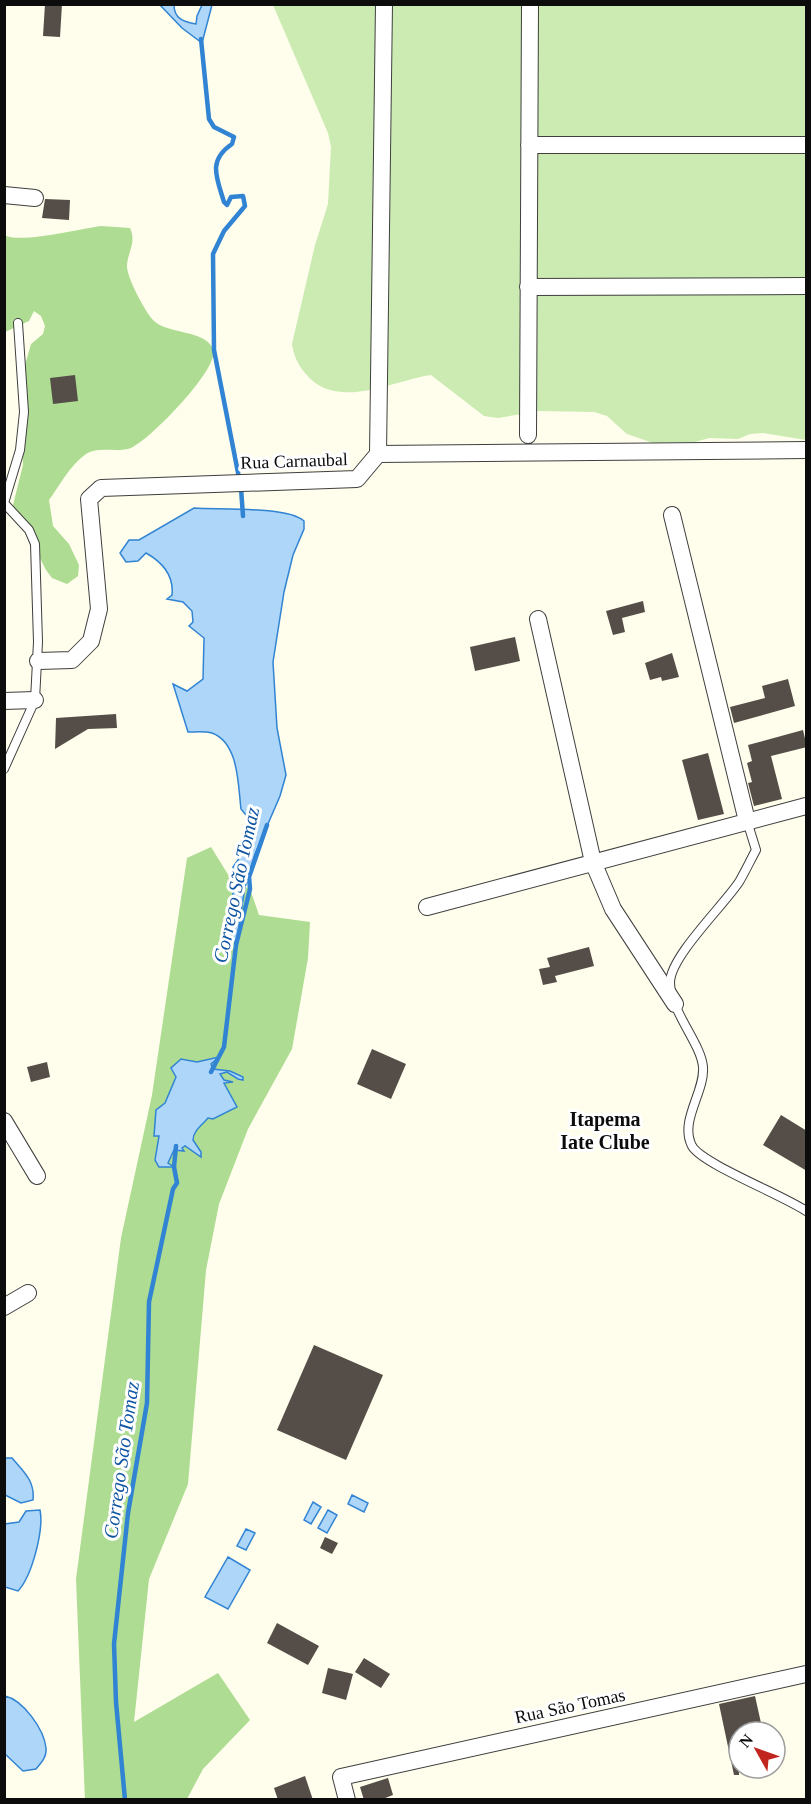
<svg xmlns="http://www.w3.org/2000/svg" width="811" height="1804" font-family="Georgia,serif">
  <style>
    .green { fill: #cbebb3 }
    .forest { fill: #addc92 }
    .water { fill: #add6f9; stroke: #3184d3; stroke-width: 1.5 }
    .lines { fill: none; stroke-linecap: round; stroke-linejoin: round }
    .stream { stroke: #3184d3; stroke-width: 4.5 }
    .building { fill: #554e48 }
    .service-casing { stroke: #3f3f3f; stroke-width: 10 }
    .minor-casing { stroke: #3f3f3f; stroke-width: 18 }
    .service { stroke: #fff; stroke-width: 8 }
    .minor { stroke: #fff; stroke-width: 16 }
    .labels { text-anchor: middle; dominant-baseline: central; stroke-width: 6; stroke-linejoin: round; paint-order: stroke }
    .street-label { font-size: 18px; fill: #0c0c0c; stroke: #fff }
    .water-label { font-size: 20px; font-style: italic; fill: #1056a3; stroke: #fff }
    .neighbourhood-label { font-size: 20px; font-weight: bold; fill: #0c0c0c; stroke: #fff }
  </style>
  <rect width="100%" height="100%" fill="#fffdeb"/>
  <!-- green -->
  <path class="green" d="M273,5H806V440L763,433L750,434L738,439L709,438L695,442L653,443L627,434L607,416L594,412L539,411L498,418L484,416L431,375C391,381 336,412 305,373C297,363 294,356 292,344L315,245L328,204L331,147L328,133Z"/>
  <!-- forest -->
  <path class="forest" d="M101,226L130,228C137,243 127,252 127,267C128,280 145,311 153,320C167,335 205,329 213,349C221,367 150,440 131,448C118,453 99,446 86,454C70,465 60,485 49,500L53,526L69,544L79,565L78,576L67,584L52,578L46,570L13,505L23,465L20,383L31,344L43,334L45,326L41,316L34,311L29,321L5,332L4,235C20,244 79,229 101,226Z
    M211,847L232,881L250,889L259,915L310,922L308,958L292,1049L248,1129L219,1204L206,1270L188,1484L149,1579L134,1722L218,1673L250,1720L203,1769L187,1799L85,1800L76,1579L121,1238L152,1095L187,858Z"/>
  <!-- water -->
  <path class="water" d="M160,5H174C174,18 183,22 196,24L197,16L202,5H212L202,43L182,28Z
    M194,508C219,510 287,506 304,521V529L293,555L284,592L273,662L277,728L286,775L280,796L255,854L245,887L236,945L226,925L233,899V867L245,850L254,817L246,815L241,809C238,785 239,743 212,733C205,731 196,732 188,732L173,684L187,691L203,679L204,638L189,626L193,622L192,611L183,602L167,599L172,595C174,576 162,562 146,553L138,561L126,562L120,553L129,540H139Z
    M219,1057L211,1064L213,1069L230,1071L243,1077V1080L238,1079L227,1072L220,1074L224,1080L233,1082L224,1083L237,1107L213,1119L208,1118C203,1124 193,1131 193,1140L201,1152V1157L185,1146L182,1148L184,1151L174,1150L168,1163L174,1167H159L155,1160L159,1136H154L156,1110L165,1103L176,1077L171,1068L181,1059L197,1062Z
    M5,1458H12C24,1472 35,1481 33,1500L21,1503L5,1495Z
    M352,1495L368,1503L364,1512L348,1504Z
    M313,1502L321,1507L311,1524L304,1520Z
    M40,1510C44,1530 32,1576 18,1591L5,1587V1524L19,1522L26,1511Z
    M328,1510L337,1515L327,1533L318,1528Z
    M246,1529L255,1533L246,1550L237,1546Z
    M228,1557L250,1570L228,1609L205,1597Z
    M5,1696C23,1700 44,1729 46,1748C47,1757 41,1763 36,1769L23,1771L5,1754Z"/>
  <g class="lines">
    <!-- stream -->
    <path class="stream" d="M201,39L209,119L214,127L234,137L232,144C207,161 217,178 224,202L227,205L231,197L243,196L245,206L224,231L213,254L214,350L241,488L243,516
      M211,1072L224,1047L236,945L250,889L249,877L267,825
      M125,1800L116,1702L114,1644L128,1513L147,1403L149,1302L173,1189L177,1183L174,1167L176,1146"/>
  </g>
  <!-- building -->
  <path class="building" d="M45,4H62L60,37L43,36Z
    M45,199L70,200L69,220L42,218Z
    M75,375L78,401L53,404L50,378Z
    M643,601L645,612L622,618L625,632L613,635L606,611Z
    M515,637L520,661L475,671L470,647Z
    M672,653L679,677L662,681L661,677L650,680L645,663Z
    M788,679L795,706L734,723L730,707L765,698L762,686Z
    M116,714L117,728L88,729L55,749L56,718Z
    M803,730L807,747L771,756L782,799L754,806L748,783L752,782L747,763L752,761L748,745Z
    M708,753L724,814L698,820L682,760Z
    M589,947L594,966L555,976L557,982L543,985L539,969L550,967L547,958Z
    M372,1049L406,1064L391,1099L357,1084Z
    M47,1062L50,1077L31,1082L27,1067Z
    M781,1115L807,1131V1171L763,1145Z
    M314,1345L383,1375L346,1460L277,1430Z
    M325,1537L338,1543L332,1554L320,1548Z
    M277,1623L319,1646L308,1665L267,1643Z
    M364,1658L390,1674L381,1688L355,1672Z
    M328,1668L353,1674L346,1700L322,1693Z
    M755,1696L763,1732H739V1775H734L719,1704Z
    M305,1776L313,1800H278L274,1788Z
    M388,1778L393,1795L380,1800H364L360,1787Z"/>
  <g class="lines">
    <defs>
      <path id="service" d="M4,769L35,700L38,642L35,544L29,530L4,503L20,450L24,412L18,323
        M747,821L756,850C750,861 745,872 739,882C723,906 671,956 670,982C670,1011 701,1043 703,1067C705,1092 679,1121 692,1146C702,1164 785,1196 806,1211"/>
      <path id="minor" d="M529,145H806
        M4,195L35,198
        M528,287L806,286
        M528,435L530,4
        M378,454L384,4
        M672,515L747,821
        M538,619L593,862L613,909L675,1004
        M38,661L72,660L91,641L99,609L89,499L101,488L357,479L378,454L806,450
        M4,701L35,700
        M427,907L806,806
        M4,1121L37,1176
        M4,1307L28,1293
        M347,1800L341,1777L806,1674"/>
    </defs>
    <!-- service casing -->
    <use href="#service" class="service-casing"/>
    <!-- minor casing -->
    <use href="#minor" class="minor-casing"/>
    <!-- service -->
    <use href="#service" class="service"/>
    <!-- minor -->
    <use href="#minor" class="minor"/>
  </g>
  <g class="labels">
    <!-- street labels -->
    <g class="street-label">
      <text transform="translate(294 461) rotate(-2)">Rua Carnaubal</text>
      <text transform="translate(570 1706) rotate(-12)">Rua São Tomas</text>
    </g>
    <!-- water labels -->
    <g class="water-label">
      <text transform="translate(236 885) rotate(-78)">Corrego São Tomaz</text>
      <text transform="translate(121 1460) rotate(-82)">Corrego São Tomaz</text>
    </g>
    <!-- neighbourhood labels -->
    <g class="neighbourhood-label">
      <text x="605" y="1119">Itapema<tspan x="605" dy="23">Iate Clube</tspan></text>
    </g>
  </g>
  <!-- border -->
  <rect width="811" height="1804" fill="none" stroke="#0c0c0c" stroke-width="12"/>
  <!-- north arrow -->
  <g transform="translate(757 1750) rotate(310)"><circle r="28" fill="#ffffff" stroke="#9e9e9e" stroke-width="1.5"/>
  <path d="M0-4.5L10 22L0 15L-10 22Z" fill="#c2251e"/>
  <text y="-9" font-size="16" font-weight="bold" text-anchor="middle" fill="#0c0c0c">N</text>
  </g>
</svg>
